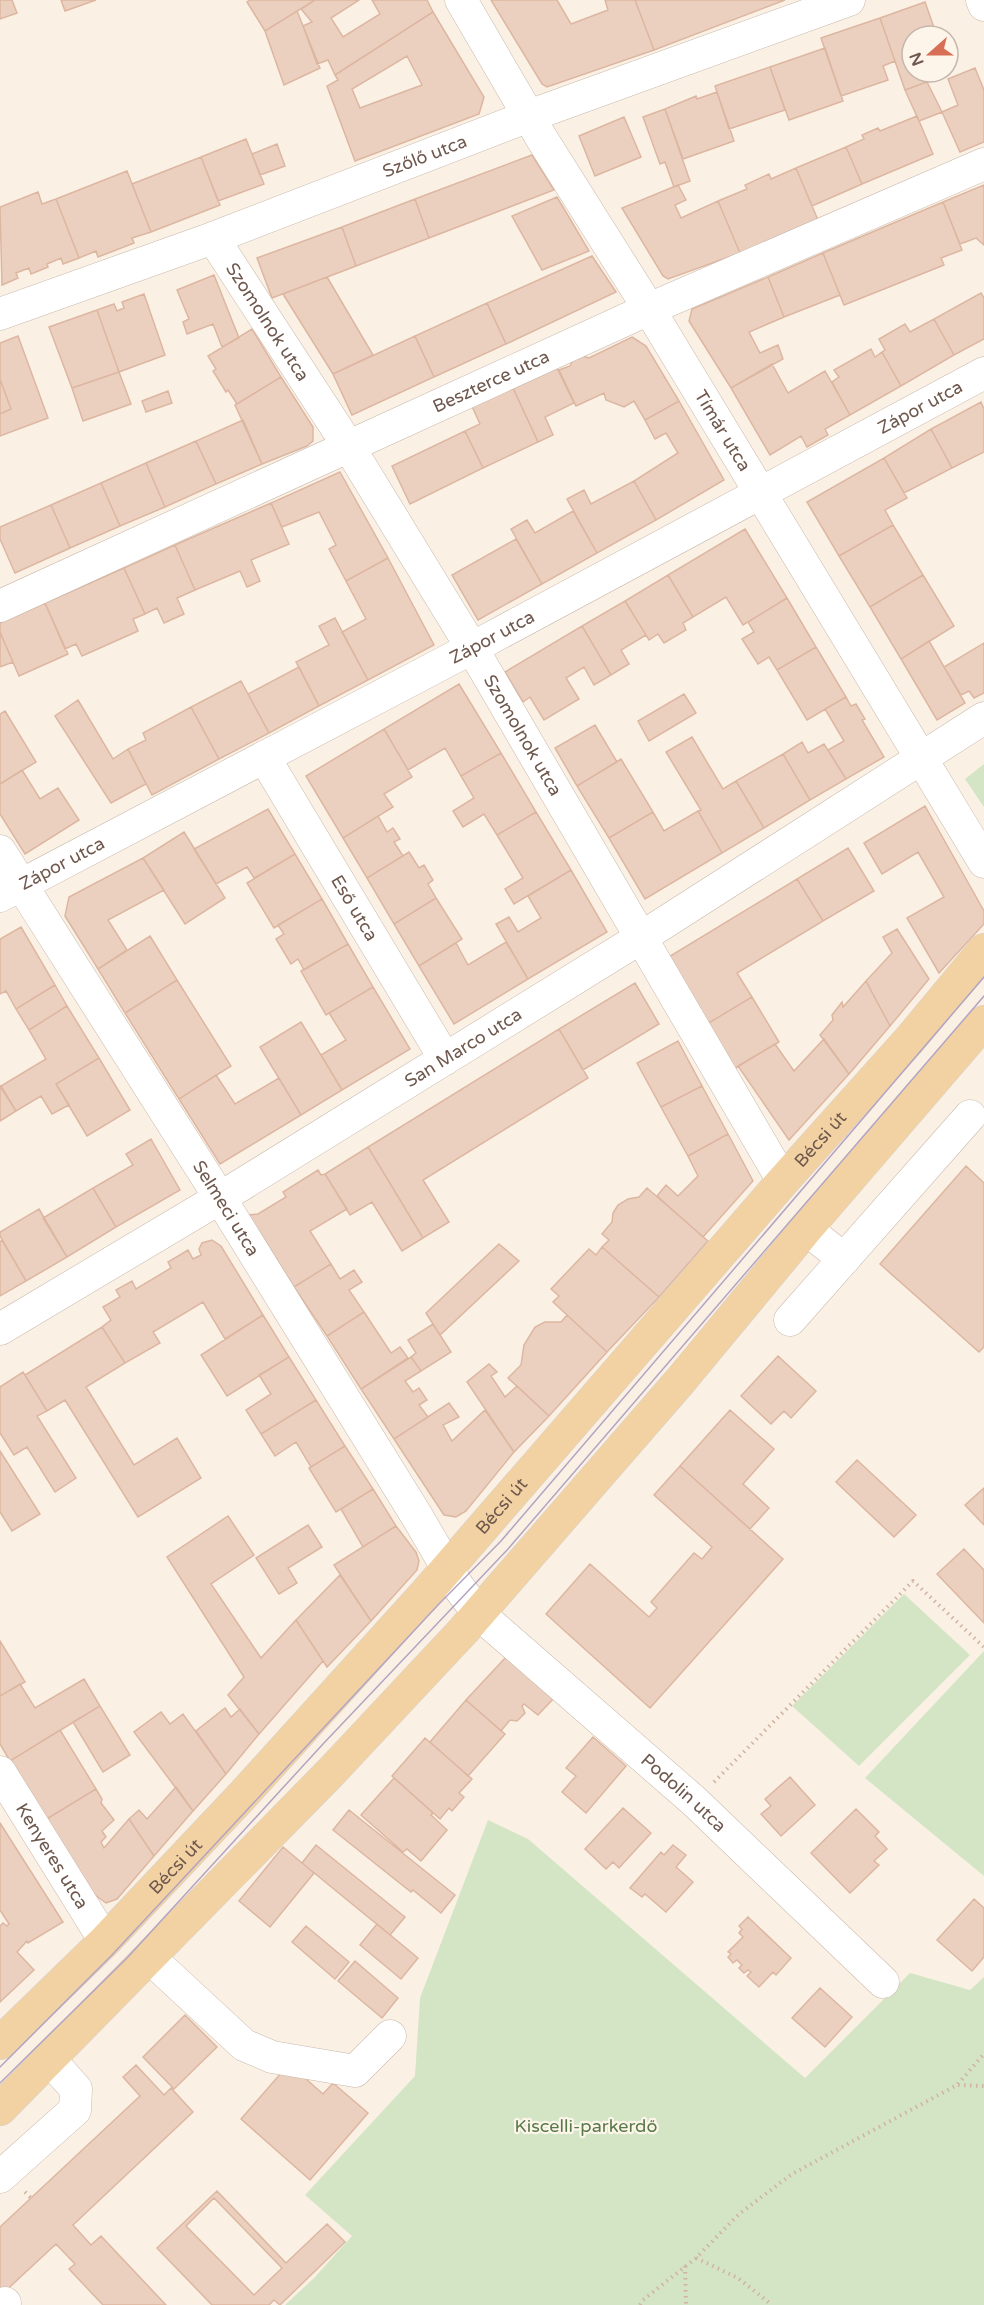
<svg xmlns="http://www.w3.org/2000/svg" width="984" height="2305" font-family="'Varela Round',sans-serif">
  <style>
    .green { fill: #d3e5c5 }
    .building { fill: #ecd0bf; stroke: #ddb6a1; stroke-width: 1.5; fill-rule: evenodd }
    .lines { fill: none; stroke-linecap: round; stroke-linejoin: round }
    .minor-casing { stroke: #c9b8ac; stroke-width: 33 }
    .major-casing { stroke: #d7d0cd; stroke-width: 34 }
    .path { stroke: #d1b3a2; stroke-width: 4; stroke-dasharray: 1.5 4.5; stroke-linecap: butt }
    .minor { stroke: #fff; stroke-width: 32 }
    .major { stroke: #f2d2a3; stroke-width: 33 }
    .tram { stroke: #b3a4c2; stroke-width: 1.5 }
    .labels { text-anchor: middle; dominant-baseline: central; stroke-width: 4.5; stroke-linejoin: round; paint-order: stroke }
    .street-label { font-size: 18px; fill: #6f584d; stroke: #fdf5ea }
    .park-label { font-size: 18px; fill: #587a49; stroke: #fdf5ea }
  </style>
  <rect width="100%" height="100%" fill="#faf1e4"/>
  <!-- green -->
  <path class="green" d="M984,764V807L965,779Z
    M904,1594L970,1655L859,1766L792,1706Z
    M984,1651V1876L865,1778Z
    M488,1820L528,1839L805,2078L910,1973L970,1990L984,1977V2305H285L314,2278L352,2236L305,2195L415,2076L420,1998Z"/>
  <!-- building -->
  <path class="building" d="M0,0H12L17,13L0,19Z
    M61,0H96L65,11Z
    M250,0H315L265,31L247,2Z
    M315,0H359L331,18L343,37L380,14L372,0H427L433,12L335,75L328,60L317,64L303,26L312,22L301,9Z
    M491,0H557L571,24L608,10L605,0H635L654,50L547,87L542,84Z
    M635,0H785L654,50Z
    M925,2L937,36H912V72H931L924,74L927,82L905,90L880,18Z
    M297,11L320,68L284,85L265,31Z
    M433,12L484,97L479,114L355,161L327,86L338,80L335,75ZM407,56L422,85L360,108L352,89Z
    M880,18L895,61L883,66L888,80L841,96L821,38Z
    M825,48L843,101L789,120L770,67Z
    M770,67L785,110L729,129L715,86Z
    M975,68L984,90V142L960,152L942,112L958,105L948,79Z
    M927,82L942,112L919,121L905,90Z
    M717,92L734,141L683,159L665,109L696,96L697,99Z
    M665,109L690,181L674,187L665,162L660,164L643,117Z
    M917,116L933,154L862,184L846,147L864,139L862,135L878,128L880,131Z
    M624,117L641,157L595,176L579,136Z
    M246,139L264,184L218,201L201,157Z
    M277,144L285,166L260,175L252,154Z
    M846,147L862,184L812,206L796,168Z
    M532,155L554,190L429,238L415,199Z
    M201,157L220,205L151,232L132,184Z
    M796,168L818,220L740,253L718,201L747,189L745,185L769,174L771,179Z
    M127,171L151,232L132,238L134,243L98,257L96,251L79,258L56,199Z
    M678,185L686,200L675,205L681,218L718,201L740,253L668,279L663,276L622,208Z
    M984,185V245L976,238L960,244L943,202Z
    M38,192L42,204L56,199L79,258L63,264L61,258L47,264L48,267L31,274L29,268L16,273L18,278L2,285L0,207Z
    M557,197L589,251L542,270L512,216Z
    M415,199L429,238L356,266L342,227Z
    M943,202L962,250L941,258L944,265L844,305L823,253Z
    M342,227L356,266L272,298L257,258Z
    M823,253L840,295L784,317L768,277Z
    M592,256L616,292L506,344L487,303Z
    M214,275L239,338L222,347L213,324L187,334L183,322L189,319L177,290Z
    M327,277L373,355L333,374L283,294Z
    M768,277L784,317L749,332L760,353L778,345L783,359L731,388L689,321L692,309Z
    M981,293L984,298V339L954,355L934,319Z
    M144,294L165,355L119,372L97,310L114,304L117,311L124,308L122,302Z
    M487,303L506,344L434,377L415,336Z
    M97,310L119,372L72,388L49,327Z
    M934,319L954,355L901,386L882,352L885,350L879,339L905,324L910,332Z
    M252,329L281,377L237,404L228,390L226,392L213,371L216,369L208,356Z
    M18,336L48,418L0,436V414L11,409L0,379V343Z
    M415,336L434,377L352,415L333,374Z
    M632,337L646,346L679,401L645,420L634,401L624,407L606,400L604,393L576,406L559,370L570,366L574,358L582,356L589,358Z
    M871,349L875,357L882,352L901,386L850,415L832,382L839,377L834,370Z
    M772,364L788,393L825,371L850,415L825,429L828,435L807,447L801,436L770,455L731,388Z
    M557,368L574,403L545,417L553,435L538,442L513,388Z
    M119,372L131,404L83,421L72,388Z
    M281,377L313,427V441L307,446L262,464L235,405Z
    M0,379L11,409L0,414Z
    M513,388L538,442L483,468L465,431L480,424L470,402Z
    M168,391L172,403L146,412L142,401Z
    M679,401L724,480L656,520L634,481L678,453L666,433L655,439L645,420Z
    M981,402L984,409V452L952,468L931,429Z
    M243,420L262,464L216,484L196,441Z
    M931,429L952,468L904,493L884,458Z
    M465,431L483,468L410,504L392,466Z
    M196,441L216,484L165,507L146,463Z
    M884,458L907,498L885,510L893,525L839,556L807,502Z
    M146,463L165,507L120,526L101,483Z
    M340,472L388,558L346,581L329,549L336,545L319,512L282,527L271,503Z
    M634,481L656,520L597,553L567,499L584,490L591,504Z
    M101,483L120,526L70,548L51,505Z
    M271,503L289,544L251,560L260,581L247,587L240,571L195,590L175,545Z
    M51,505L70,548L15,573L0,539V527Z
    M573,511L597,553L542,584L511,529L527,520L535,533Z
    M893,525L923,575L870,607L839,556Z
    M745,529L787,598L743,625L726,597L693,617L668,575Z
    M516,539L542,584L478,620L452,575Z
    M175,545L195,590L177,598L184,614L164,623L157,608L145,614L124,568Z
    M388,558L434,645L368,680L342,632L366,619L346,581Z
    M124,568L145,614L133,619L138,631L82,656L76,644L65,649L45,603Z
    M668,575L693,617L683,623L686,630L664,643L658,634L649,640L625,601Z
    M923,575L954,626L901,659L870,607Z
    M787,598L816,647L777,670L769,657L758,664L742,639L754,632L748,622Z
    M625,601L646,635L621,650L629,664L611,675L582,626Z
    M45,603L68,654L19,676L0,632V623Z
    M335,618L368,680L319,706L296,662L329,645L319,626Z
    M582,626L611,675L594,685L584,667L566,678L579,699L544,720L530,697L523,702L505,672Z
    M0,632L13,662L0,667Z
    M929,641L965,703L937,720L901,659Z
    M984,643V693L974,698L969,691L961,695L944,667Z
    M816,647L846,697L807,720L777,670Z
    M299,667L319,706L269,733L248,694Z
    M241,681L269,733L219,759L191,707Z
    M459,684L501,753L461,776L445,748L408,770L384,729Z
    M684,694L696,713L649,741L638,721Z
    M846,697L851,706L856,704L865,719L862,720L884,757L846,779L828,750L844,741L825,709Z
    M78,700L113,759L128,749L146,784L111,803L55,716Z
    M191,707L219,759L152,795L128,749L146,740L143,733Z
    M5,711L36,762L0,784V714Z
    M595,725L617,762L577,786L555,748Z
    M384,729L412,777L384,794L393,807L343,838L306,776Z
    M692,737L723,789L736,781L764,828L722,853L698,811L701,810L666,752Z
    M802,742L808,753L824,744L846,779L810,800L783,754Z
    M501,753L536,812L497,835L484,814L463,827L453,811L474,798L461,776Z
    M783,754L810,800L764,828L736,781Z
    M621,759L653,812L609,838L577,786Z
    M22,770L40,799L58,788L79,820L25,854L0,814V784Z
    M925,806L984,911V924L939,973L907,918L944,897L918,852L882,874L864,843Z
    M268,809L295,854L254,878L247,867L216,884L194,849Z
    M698,811L722,853L645,899L609,838L653,812L664,831Z
    M536,812L571,870L514,904L505,889L523,878L497,835Z
    M378,816L387,832L393,828L400,839L394,842L403,856L367,878L343,838Z
    M184,832L225,898L185,924L143,858Z
    M848,848L874,891L823,921L797,879Z
    M409,852L419,868L424,865L433,880L428,884L436,898L394,924L367,878Z
    M295,854L322,899L274,928L247,883Z
    M143,858L164,890L108,920L127,950L98,969L65,916L69,897Z
    M571,870L607,932L528,979L496,924L509,917L518,932L541,918L528,896Z
    M797,879L823,921L737,973L752,997L707,1024L667,958Z
    M436,898L462,939L419,966L394,924Z
    M322,899L348,944L304,970L298,959L291,964L276,939L284,934L278,925Z
    M21,927L55,985L16,1009L6,991L0,994V939Z
    M897,929L929,979L890,1026L866,981L892,953L883,937Z
    M150,936L177,980L125,1013L98,969Z
    M506,942L528,979L454,1024L419,966L456,943L468,965Z
    M348,944L373,987L326,1015L301,971Z
    M177,980L231,1066L179,1099L125,1013Z
    M866,981L890,1026L849,1074L820,1035L833,1020L832,1015L842,1002L843,1007Z
    M635,983L659,1024L583,1070L559,1029Z
    M55,985L67,1006L29,1030L16,1009Z
    M373,987L410,1049L342,1090L321,1055L346,1040L329,1013Z
    M752,997L779,1042L734,1069L707,1024Z
    M67,1006L99,1058L56,1084L69,1105L52,1114L41,1096L16,1111L1,1086L46,1059L29,1030Z
    M301,1022L342,1090L301,1115L260,1047Z
    M559,1029L588,1078L423,1180L449,1222L423,1238L368,1147Z
    M824,1039L849,1074L789,1140L738,1066L775,1044L794,1071Z
    M678,1041L702,1086L661,1107L637,1063Z
    M99,1058L130,1110L87,1136L56,1084Z
    M216,1075L235,1104L279,1078L301,1115L220,1164L179,1099Z
    M0,1086L16,1111L0,1121Z
    M702,1086L728,1134L688,1156L661,1107Z
    M728,1134L753,1181L703,1237L657,1196L666,1185L678,1196L698,1176L688,1156Z
    M151,1139L180,1190L116,1227L93,1188L133,1165L126,1154Z
    M368,1147L423,1238L402,1251L372,1202L350,1215L325,1174Z
    M966,1166L984,1183V1347L979,1352L880,1264Z
    M318,1170L321,1175L325,1174L347,1209L310,1231L331,1264L294,1287L259,1231L253,1233L248,1215L258,1214L286,1197L283,1192Z
    M93,1188L116,1227L67,1257L43,1218Z
    M647,1188L708,1241L659,1297L602,1247L609,1240L602,1234L612,1222L613,1213L618,1205L628,1199L639,1197Z
    M39,1209L67,1257L26,1281L0,1236V1232Z
    M2,1240L26,1281L0,1296V1242Z
    M212,1240L221,1246L263,1315L225,1339L203,1302L153,1332L160,1343L125,1363L102,1327L111,1320L103,1307L120,1297L116,1290L132,1281L136,1289L171,1268L168,1262L188,1250L193,1259L201,1255L199,1249L202,1243Z
    M499,1244L519,1261L440,1335L426,1313Z
    M602,1247L659,1297L607,1352L553,1302L559,1296L551,1289L589,1249L596,1255Z
    M331,1264L340,1279L354,1270L362,1282L349,1290L364,1312L327,1336L294,1287Z
    M364,1312L391,1353L400,1347L408,1358L361,1389L327,1336Z
    M263,1315L289,1357L227,1396L201,1355Z
    M567,1315L607,1352L549,1416L508,1378L521,1365L524,1345L535,1327L545,1322H561Z
    M433,1324L451,1352L421,1371L411,1357L416,1353L408,1340Z
    M102,1327L125,1363L86,1387L134,1465L177,1438L201,1478L138,1517L65,1400L47,1411L25,1375Z
    M778,1356L816,1391L791,1418L784,1411L771,1424L741,1396Z
    M289,1357L316,1400L261,1434L246,1410L271,1394L259,1375Z
    M411,1357L421,1371L405,1381L413,1392L419,1388L427,1400L419,1405L428,1417L394,1439L361,1389Z
    M489,1364L497,1372L491,1376L505,1397L517,1386L549,1416L514,1452L467,1382Z
    M23,1372L47,1411L37,1416L76,1478L55,1492L27,1447L14,1455L0,1433V1387Z
    M316,1400L345,1446L311,1467L296,1442L275,1456L261,1434Z
    M449,1403L459,1417L443,1425L452,1441L485,1410L514,1452L466,1511L456,1517L444,1515L394,1439Z
    M730,1410L774,1449L743,1484L769,1508L750,1529L680,1466Z
    M345,1446L373,1489L336,1512L309,1468Z
    M0,1451L40,1514L12,1531L0,1512Z
    M857,1460L916,1515L894,1537L836,1482Z
    M680,1466L783,1559L650,1708L546,1614L590,1564L649,1617L657,1608L651,1602L694,1553L702,1559L712,1547L654,1495Z
    M984,1488V1525L965,1505Z
    M373,1489L396,1526L363,1547L341,1509Z
    M228,1516L254,1555L211,1584L261,1658L296,1620L323,1661L259,1734L228,1695L244,1677L167,1557Z
    M308,1525L322,1547L288,1568L297,1583L279,1594L256,1558Z
    M396,1526L416,1552L419,1561L417,1570L371,1621L334,1565Z
    M964,1549L984,1570V1623L937,1574Z
    M340,1575L371,1621L327,1667L296,1620Z
    M0,1641L25,1682L0,1696Z
    M506,1657L553,1699L538,1715L524,1704L522,1706L525,1713L517,1721L510,1720L501,1731L466,1700Z
    M84,1679L100,1706L10,1761L0,1744V1696L20,1684L35,1708Z
    M466,1700L505,1734L468,1776L430,1742Z
    M100,1706L130,1755L103,1772L73,1722Z
    M225,1708L231,1717L240,1709L259,1734L226,1774L196,1731Z
    M161,1712L170,1724L183,1714L226,1774L193,1811L134,1732Z
    M60,1730L96,1789L45,1820L10,1761Z
    M593,1737L626,1766L586,1813L562,1792L576,1776L566,1768Z
    M425,1738L472,1779L459,1793L464,1797L452,1811L449,1808L440,1819L392,1776Z
    M790,1777L815,1805L781,1836L761,1814L771,1806L765,1799Z
    M394,1778L433,1813L431,1815L447,1830L421,1861L407,1849L403,1852L361,1815Z
    M176,1787L193,1811L154,1856L129,1819L139,1810L147,1819Z
    M96,1789L102,1799L101,1803L114,1820L102,1831L106,1837L101,1842L104,1848L129,1819L154,1856L117,1899L106,1903L95,1895L45,1820Z
    M623,1808L651,1833L619,1868L613,1862L606,1869L585,1849Z
    M856,1809L879,1832L875,1836L887,1849L874,1861L879,1865L850,1893L811,1853Z
    M349,1810L455,1895L441,1913L413,1890L411,1892L333,1830Z
    M0,1823L63,1922L28,1943L27,1941L17,1952L34,1970L0,2002V1926L3,1923L7,1926L9,1924L0,1910Z
    M316,1845L405,1917L390,1935L302,1863Z
    M673,1845L686,1855L676,1867L693,1882L666,1912L645,1894L642,1897L630,1888L661,1852L664,1855Z
    M283,1847L314,1873L270,1927L239,1901Z
    M974,1899L984,1908V1957L972,1971L937,1940Z
    M748,1917L791,1958L776,1975L773,1972L759,1987L747,1976L751,1972L748,1970L744,1973L739,1968L742,1965L737,1960L733,1963L728,1957L731,1954L728,1952L743,1937L739,1933L742,1929L739,1926Z
    M377,1924L418,1958L401,1979L360,1945Z
    M306,1926L349,1962L335,1979L292,1942Z
    M355,1961L398,1998L382,2018L338,1981Z
    M820,1988L852,2017L825,2047L792,2018Z
    M185,2015L217,2047L174,2089L143,2057Z
    M289,2064L323,2094L333,2083L368,2113L310,2180L241,2119Z
    M136,2065L164,2095L171,2088L193,2112L73,2225L91,2245L101,2236L166,2305H103L69,2269L75,2264L56,2244L0,2296V2227L140,2096L123,2077Z
    M217,2191L286,2263L327,2224L345,2242L280,2305L274,2300L269,2305H212L157,2248Z
    M214,2198L282,2268L254,2295L186,2226Z"/>
  <g class="lines">
    <defs>
      <g id="minor">
        <path id="s1" d="M461,0L542,139L649,309L984,862"/>
        <path d="M982,0L984,5"/>
        <path id="s2" d="M213,238L349,447L472,648L783,1181"/>
        <path id="s3" d="M0,314L213,238L529,116L849,0"/>
        <path id="s4" d="M0,606L649,309L984,164"/>
        <path id="s5" d="M264,757L445,1059"/>
        <path id="s6" d="M0,851L220,1198L418,1518L457,1585L478,1613L694,1801L883,1982"/>
        <path id="s7" d="M0,896L472,648L984,373"/>
        <path d="M806,1229L844,1259"/>
        <path d="M790,1320L970,1116"/>
        <path id="s8" d="M0,1329L220,1198L642,937L984,718"/>
        <path id="s9" d="M0,1772L105,1941"/>
        <path d="M150,1958L244,2045L272,2057L355,2071L390,2036"/>
        <path d="M0,2177L75,2110L76,2089L50,2060"/>
        <path d="M3,2305L5,2303"/>
      </g>
      <g id="major">
        <path id="s10" d="M0,2043L105,1941L242,1796L426,1593L783,1181L912,1037L984,950"/>
        <path d="M0,2109L331,1772L464,1630L681,1380L806,1229L984,1022"/>
      </g>
    </defs>
    <!-- minor casing -->
    <use href="#minor" class="minor-casing"/>
    <!-- major casing -->
    <use href="#major" class="major-casing"/>
    <!-- path -->
    <path class="path" d="M714,1782L913,1581L984,1647
      M958,2085L984,2086
      M25,2192L31,2198
      M696,2258L738,2278L772,2305
      M685,2266L686,2305
      M640,2305L643,2300L696,2258L739,2214L792,2174L957,2085L984,2054"/>
    <!-- minor -->
    <use href="#minor" class="minor"/>
    <!-- major -->
    <use href="#major" class="major"/>
    <!-- tram -->
    <path class="tram" d="M0,2067L111,1956L438,1605L501,1541L984,977
      M0,2083L127,1958L323,1744L508,1549L984,996"/>
  </g>
  <g class="labels">
    <!-- street labels -->
    <g class="street-label">
      <text stroke="none"><textPath href="#s3" startOffset="453">Szőlő utca</textPath></text>
      <text stroke="none"><textPath href="#s2" startOffset="100">Szomolnok utca</textPath></text>
      <text stroke="none"><textPath href="#s4" startOffset="540">Beszterce utca</textPath></text>
      <text stroke="none"><textPath href="#s7" startOffset="1042">Zápor utca</textPath></text>
      <text stroke="none"><textPath href="#s1" startOffset="504">Tímár utca</textPath></text>
      <text stroke="none"><textPath href="#s7" startOffset="556">Zápor utca</textPath></text>
      <text stroke="none"><textPath href="#s2" startOffset="586">Szomolnok utca</textPath></text>
      <text stroke="none"><textPath href="#s7" startOffset="70">Zápor utca</textPath></text>
      <text stroke="none"><textPath href="#s5" startOffset="176">Eső utca</textPath></text>
      <text stroke="none"><textPath href="#s8" startOffset="542">San Marco utca</textPath></text>
      <text stroke="none"><textPath href="#s10" startOffset="1221">Bécsi út</textPath></text>
      <text stroke="none"><textPath href="#s6" startOffset="423">Selmeci utca</textPath></text>
      <text stroke="none"><textPath href="#s10" startOffset="735">Bécsi út</textPath></text>
      <text stroke="none"><textPath href="#s6" startOffset="1173">Podolin utca</textPath></text>
      <text stroke="none"><textPath href="#s9" startOffset="99">Kenyeres utca</textPath></text>
      <text stroke="none"><textPath href="#s10" startOffset="249">Bécsi út</textPath></text>
    </g>
    <!-- park labels -->
    <g class="park-label">
      <text x="586" y="2126">Kiscelli-parkerdő</text>
    </g>
  </g>
  <!-- north arrow -->
  <g transform="translate(930 54) rotate(249)"><circle r="28" fill="#fdf5ea" stroke="#c4b6ab" stroke-width="1.5"/>
  <path d="M0-4.5L10 22L0 15L-10 22Z" fill="#d76f56"/>
  <text y="-9" font-size="16" font-weight="bold" text-anchor="middle" fill="#6f584d">N</text>
  </g>
</svg>
